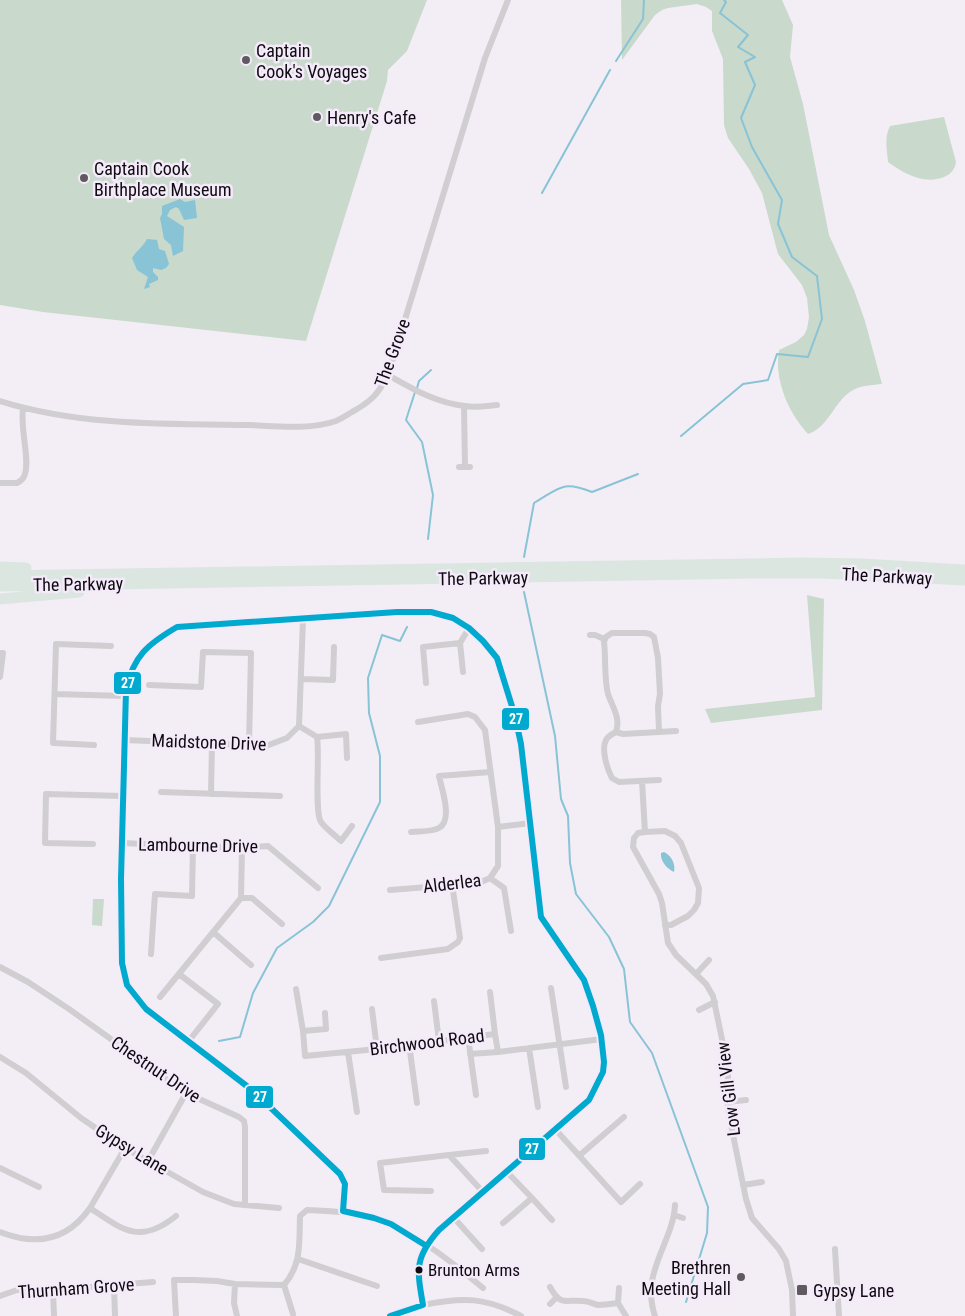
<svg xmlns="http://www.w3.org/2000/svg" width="965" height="1316" font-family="'Roboto Condensed',sans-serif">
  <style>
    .green { fill: #c9d9cb }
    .water { fill: #88c3d6 }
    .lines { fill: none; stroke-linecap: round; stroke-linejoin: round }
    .stream { stroke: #88c3d6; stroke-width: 2 }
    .street { stroke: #d0ced1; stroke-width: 6 }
    .secondary { stroke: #d0ced1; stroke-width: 9 }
    .highway { stroke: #dce6e0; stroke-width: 11 }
    .bus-1-casing { stroke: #f4eafa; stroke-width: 10 }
    .bus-1 { stroke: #00a9ce; stroke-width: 6 }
    .poi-dot { fill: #5e5a60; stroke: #f4eafa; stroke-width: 2 }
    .bus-dot { fill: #0e0b10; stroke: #f4eafa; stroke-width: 2 }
    .labels { text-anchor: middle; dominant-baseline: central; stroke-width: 5; stroke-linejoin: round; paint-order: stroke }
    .bus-label { font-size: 17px; fill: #0e0b10; stroke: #f4eafa; text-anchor: start }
    .poi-label { font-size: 18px; fill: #0e0b10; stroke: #f4eafa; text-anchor: start }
    .street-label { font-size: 18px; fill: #0e0b10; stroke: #f4eafa }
    .line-badge { stroke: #f4eafa; stroke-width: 2 }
    .badge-label { font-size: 14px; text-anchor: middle; font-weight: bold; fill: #fff }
  </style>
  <rect width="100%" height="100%" fill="#f3eef6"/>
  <!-- green -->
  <path class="green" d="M0,0H427L407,51L388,70L387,81L306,341L43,312L0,305Z
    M621,0H782L793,25L790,57L803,104L829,235L854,290L865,321L882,384C873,385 863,385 855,389C834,399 830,427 808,434C788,412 774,380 779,350L796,342L804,335L807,329L809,317L807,298L802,285L778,254L762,193L749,169L728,138L724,125L723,59L712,31V11L706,7L697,4L668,8L662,10L655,15L622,60Z
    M944,117L956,162C955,169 951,174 944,177C924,185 905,174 888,162C887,149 884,138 890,126Z
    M807,595L824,599L822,710L711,723L705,709L815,697Z
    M93,899H104L102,926L92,925Z"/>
  <!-- water -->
  <path class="water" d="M180,199L185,202L195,200L197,218L184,220L179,209L176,207L170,210L167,216L184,227L183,251L173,256L171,245L164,239L160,218L162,214V206Z
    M147,239L157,240L159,249L165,251L169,264L166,268L161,270L153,268V272L158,277V280L149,284L150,287L144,289L148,277L137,270L132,258C137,250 143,247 147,239Z
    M664,852C671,855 676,864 674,872C667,869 660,861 661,853Z"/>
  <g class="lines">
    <!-- stream -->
    <path class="stream" d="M616,61L643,19L644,0
      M542,193L610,70
      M417,388L419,381L431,370
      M415,392L406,420L422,442L433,495L428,539
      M681,436L743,384L768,380L777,354L808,357L822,319L817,276L792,257L778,224L782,200L752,147L741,118L755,85L745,62L755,57L738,47L748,35L720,13L726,2L724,0
      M524,557L534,503C560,488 562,480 592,492L638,474
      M524,592L555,736L561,799L568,816L570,863L576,894L609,937L624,969L630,1022L652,1053L708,1207L707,1233L686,1302
      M219,1041L240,1037L253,993L277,948L313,922L329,906L380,802V756L369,713L368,678L382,635L400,641L407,627"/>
    <!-- street -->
    <path class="street" d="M388,375C413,389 436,403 465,406C475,408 486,406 497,405
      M0,401C80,426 166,424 249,425C275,426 311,430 336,421C341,419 347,415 352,412C372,401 378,394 388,375L485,58L508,0
      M464,406L465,467
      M459,467H470
      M0,483H17C21,481 24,478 25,474C30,460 20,428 23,409
      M612,633H645L650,634L654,637L658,658L660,694L658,706L659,732L623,734L616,732C621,718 612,706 608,694C604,679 606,658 604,642L606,637Z
      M590,635H595L604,639
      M460,643L463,672
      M0,653H3L0,677
      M302,679L333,680L334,647
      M426,683L423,647L460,643L469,628
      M149,685L201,687L203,652L251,653L249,746
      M55,694L125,696
      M418,722L468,714L475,717L485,730L498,827L531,823
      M299,726L317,737C320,755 314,812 321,822C326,829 335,835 341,841L352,826
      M616,732C612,734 608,736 606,740C601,749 607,769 612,778L619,782L659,780
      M659,732L676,731
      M317,737L346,734L347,758
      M125,740L266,746L287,738L299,726L303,619
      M94,745L53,743L56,644L111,646
      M642,781L645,832
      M161,792L280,796
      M211,794L212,743
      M411,832C419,831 432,832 439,828C453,820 442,790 439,776L490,772
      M122,843L242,848L268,846L318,888
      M93,844L45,843L46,794L123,796
      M490,878L504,888L511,931
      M390,890L479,883L490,878L498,866V827
      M241,898H252L282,924
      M665,925H671L688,916L694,910L698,903L699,888L681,843L675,836L665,831L645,832L638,833L634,838L633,847L659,894L662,903L668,943L676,955L706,984L713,996L728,1068V1110L746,1199L752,1218L779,1249L786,1261L792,1290L793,1316
      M213,932L251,965
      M151,954L155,894L192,896L193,846
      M381,958L448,949L458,942L460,938L452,884
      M0,967L28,982L69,1009L186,1093L239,1117L244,1121L245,1127V1205
      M179,974L218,1004L188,1042
      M696,974L709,960
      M551,988L566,1087
      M296,989L303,1031L305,1056L377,1049L495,1034L498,1052L602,1039
      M490,992L495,1034
      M160,997L241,898L242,848
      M434,1001L439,1041
      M372,1009L377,1049
      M699,1010L715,1002
      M303,1031L326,1029L325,1013
      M468,1037L476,1095
      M409,1044L417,1103
      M529,1048L538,1107
      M348,1052L357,1112
      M470,1054L498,1052
      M0,1057L26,1073L81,1118L125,1148L203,1192L234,1204L279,1208
      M727,1102L746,1100
      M555,1129L621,1202L640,1184
      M449,1155L486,1151
      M580,1155L624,1117
      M148,1161L186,1093
      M0,1168L39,1187
      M743,1185L762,1182
      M431,1191L384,1190L380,1163L449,1155L483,1192
      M532,1198L552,1220
      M90,1208C123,1230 140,1245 176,1216
      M343,1211L345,1184L340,1174L252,1090L146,1009L127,985L122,963L121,879L126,690C131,655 148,643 177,627L249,621L303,619L397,612H431L453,618L469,628L483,641L497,658L515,716L521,744L541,917C550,937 567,952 579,971C587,984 591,999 595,1014C608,1060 610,1079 574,1115L432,1237C413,1262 418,1277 423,1305C463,1297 485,1297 521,1316
      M674,1215L683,1218
      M454,1218L482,1249
      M503,1223L532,1198L507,1172
      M0,1232C36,1246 67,1241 90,1208L125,1148
      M835,1249L839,1316
      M298,1259L377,1286
      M235,1284L234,1303L237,1316
      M284,1285L293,1314
      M114,1286L115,1316
      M550,1287C561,1307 565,1299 583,1301C588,1301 593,1304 598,1305C605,1305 611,1304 618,1303
      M619,1288L618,1303L626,1316
      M53,1290L54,1316
      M0,1296L17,1290H53L153,1282
      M550,1304L557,1297
      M176,1316L174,1280H193L217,1281L235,1284L284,1285C302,1264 299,1243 300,1216L307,1210C330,1211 351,1212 372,1218C410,1228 453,1263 483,1288
      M655,1316C640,1272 673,1243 675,1205"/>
    <!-- secondary -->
    <path class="secondary" d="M390,1316L423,1305"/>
    <!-- highway -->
    <path class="highway" d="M0,567L26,568
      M0,576L803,563L862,564L965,570
      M0,586L752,573H822L965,580
      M0,599L79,592"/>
    <defs>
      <path id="bus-1" d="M390,1316L423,1305C417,1270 414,1258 439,1230L589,1100L603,1072L604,1062L601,1035L593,1006L584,980L541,917L521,744L515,716L497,658L483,641L469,628L453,618L431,612H397L177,627C148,644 133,656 126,690L121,879L122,963L127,985L146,1009L252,1090L340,1174L345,1184L343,1211L374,1218L391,1224L425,1245"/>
    </defs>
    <!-- bus-1 casing -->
    <use href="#bus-1" class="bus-1-casing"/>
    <!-- bus-1 -->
    <use href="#bus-1" class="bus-1"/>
  </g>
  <!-- markers -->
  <g class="poi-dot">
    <circle cx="246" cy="60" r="5"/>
    <circle cx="317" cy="117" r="5"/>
    <circle cx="84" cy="178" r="5"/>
    <circle cx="741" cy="1277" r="5"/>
    <rect x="796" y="1284" width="12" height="12" rx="2.5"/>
  </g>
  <circle class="bus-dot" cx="419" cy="1270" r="4.5"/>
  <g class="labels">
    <!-- bus labels -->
    <g class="bus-label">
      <text x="428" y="1270">Brunton Arms</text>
    </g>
    <!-- poi labels -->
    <g class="poi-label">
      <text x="256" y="50">Captain<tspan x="256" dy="21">Cook's Voyages</tspan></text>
      <text x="327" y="117">Henry's Cafe</text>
      <text x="94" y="168">Captain Cook<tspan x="94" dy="21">Birthplace Museum</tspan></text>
      <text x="731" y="1267" text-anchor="end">Brethren<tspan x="731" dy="21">Meeting Hall</tspan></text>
      <text x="813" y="1290">Gypsy Lane</text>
    </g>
    <!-- street labels -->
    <g class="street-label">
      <text transform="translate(392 353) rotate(-70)">The Grove</text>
      <text transform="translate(887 576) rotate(3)">The Parkway</text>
      <text transform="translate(483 578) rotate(-1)">The Parkway</text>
      <text transform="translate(78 584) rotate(-1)">The Parkway</text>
      <text transform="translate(209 742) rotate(2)">Maidstone Drive</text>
      <text transform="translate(198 845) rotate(1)">Lambourne Drive</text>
      <text transform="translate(452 883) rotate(-7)">Alderlea</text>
      <text transform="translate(427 1042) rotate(-7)">Birchwood Road</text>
      <text transform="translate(156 1069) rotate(34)">Chestnut Drive</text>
      <text transform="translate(728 1089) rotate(-97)">Low Gill View</text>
      <text transform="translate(132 1149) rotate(31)">Gypsy Lane</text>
      <text transform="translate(76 1288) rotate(-4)">Thurnham Grove</text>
    </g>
  </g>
  <g class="line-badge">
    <rect x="113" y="671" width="29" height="24" rx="5" fill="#00a9ce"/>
    <rect x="501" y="707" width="29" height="24" rx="5" fill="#00a9ce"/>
    <rect x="245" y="1085" width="29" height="24" rx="5" fill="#00a9ce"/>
    <rect x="518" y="1137" width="28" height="24" rx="5" fill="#00a9ce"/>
  </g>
  <g class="badge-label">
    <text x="128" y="688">27</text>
    <text x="516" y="724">27</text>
    <text x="260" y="1102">27</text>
    <text x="532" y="1154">27</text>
  </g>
</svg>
